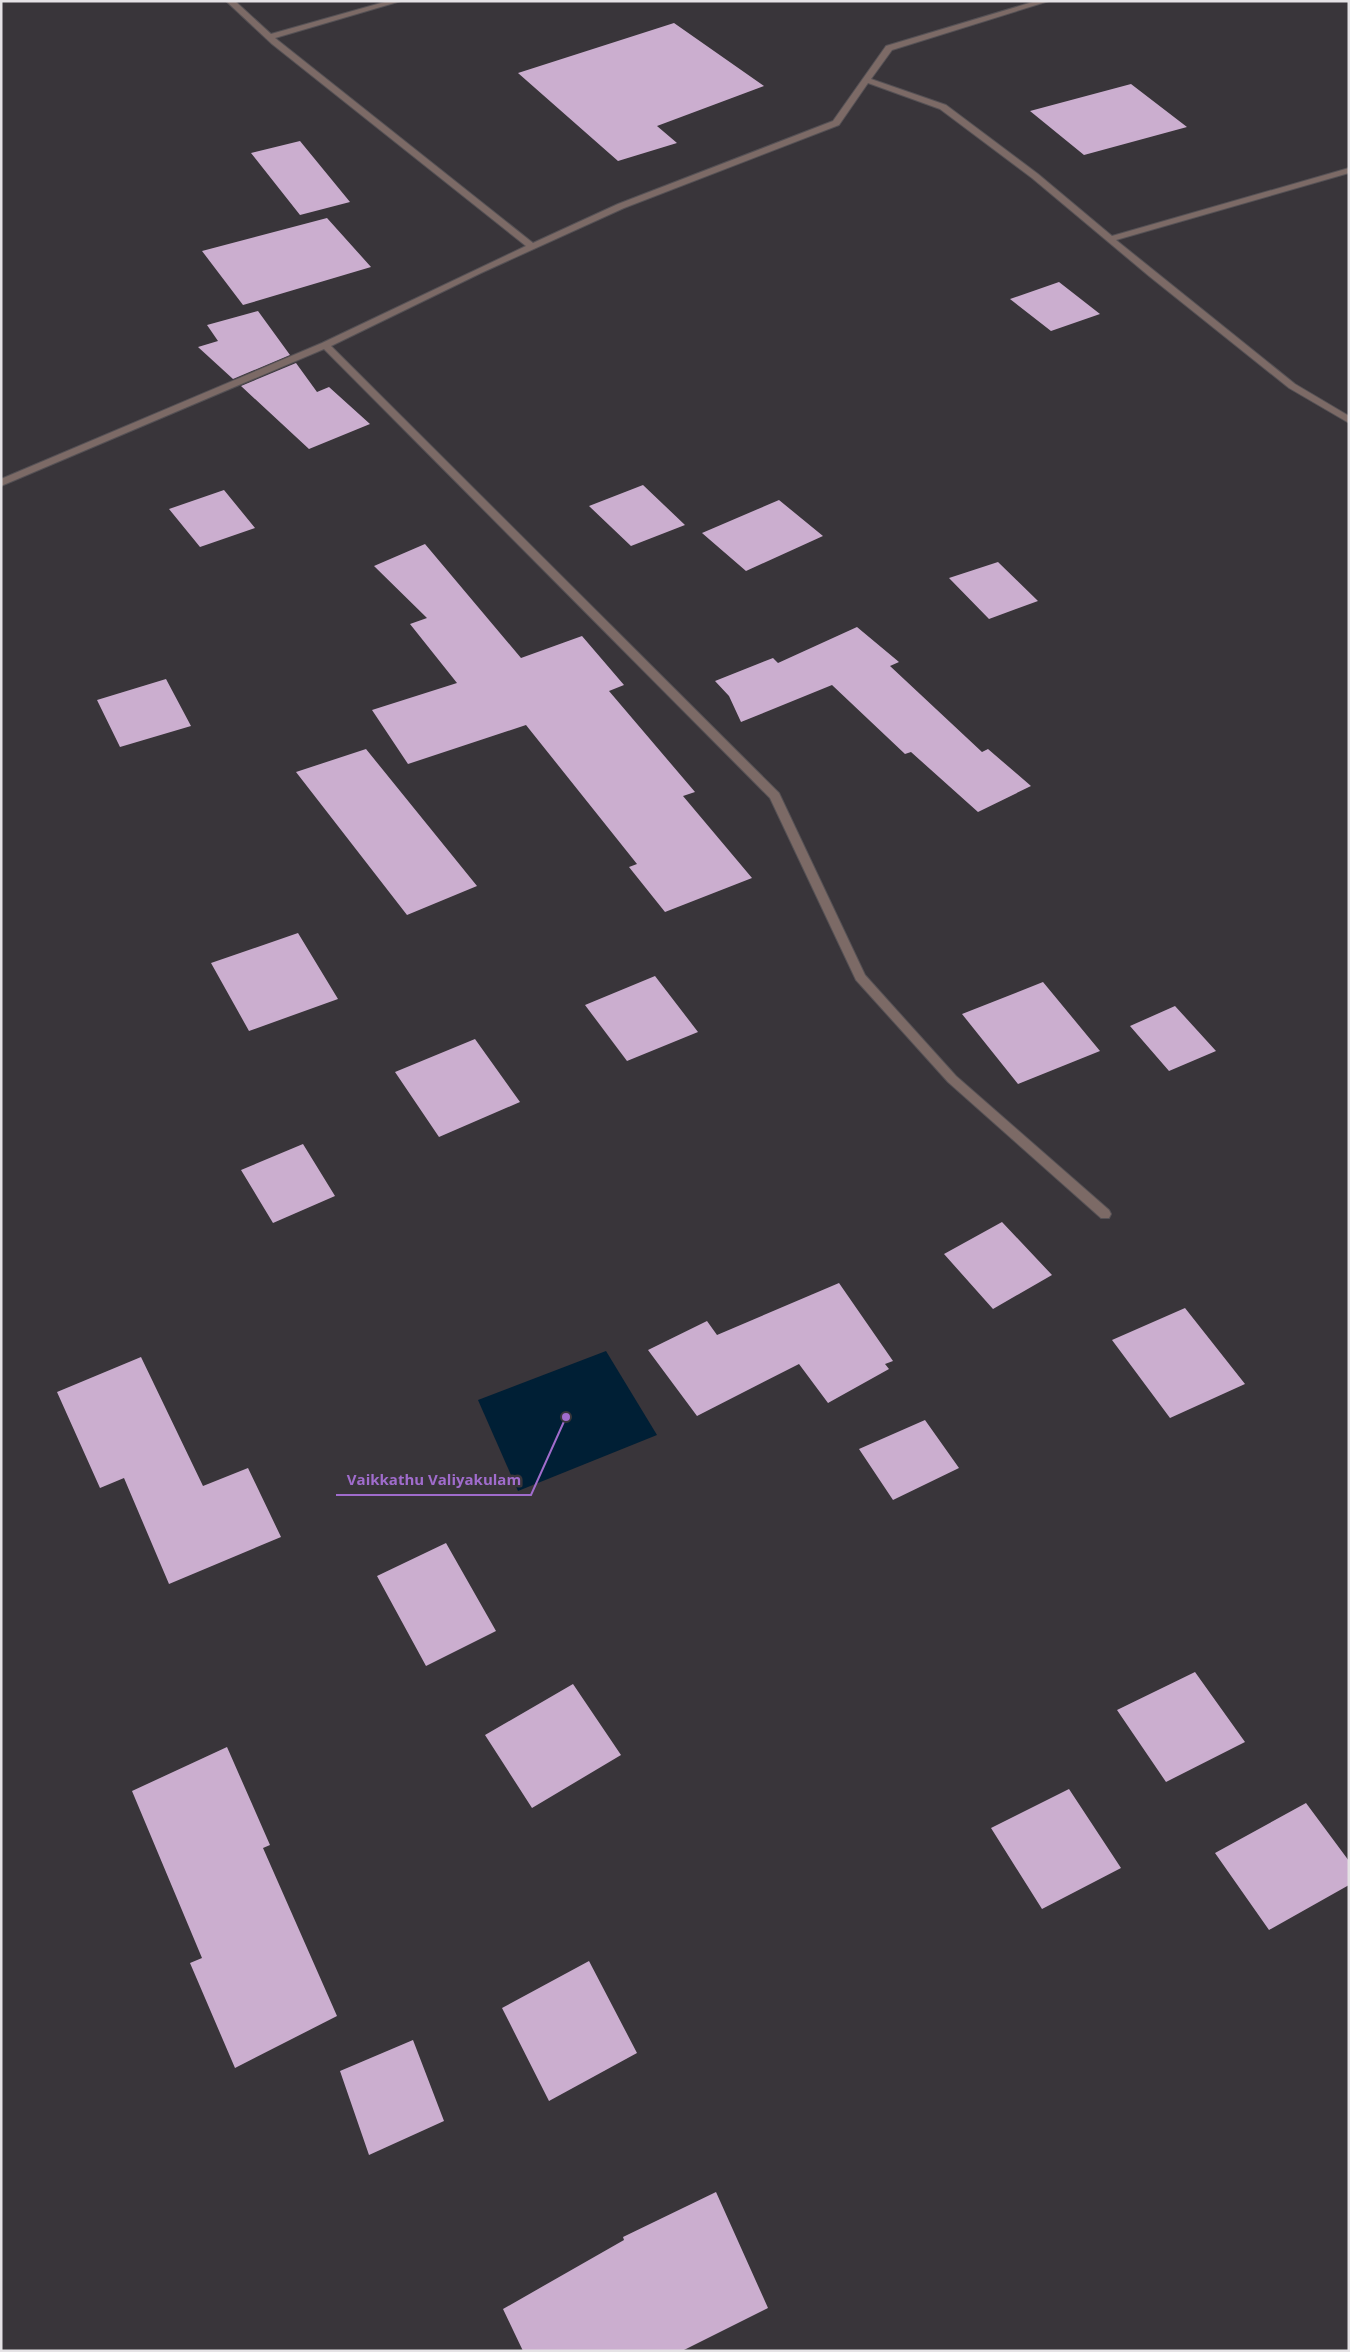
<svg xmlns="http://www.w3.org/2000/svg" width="1350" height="2352" font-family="'Open Sans',sans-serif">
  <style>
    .water { fill: #001f35 }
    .building { fill: #cbaecf }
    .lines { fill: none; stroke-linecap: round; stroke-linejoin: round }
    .minor-casing { stroke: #555155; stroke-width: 2 }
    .minor { fill: #7c6a66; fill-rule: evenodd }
    .leader { fill: none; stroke: #a06ccc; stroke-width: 2 }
    .callout-dot { fill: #a06ccc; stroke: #39353a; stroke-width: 2 }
    .callout-label { font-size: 15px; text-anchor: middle; font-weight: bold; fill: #a06ccc; stroke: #39353a; stroke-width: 5; stroke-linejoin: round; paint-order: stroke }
  </style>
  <rect width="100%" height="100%" fill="#39353a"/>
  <!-- water -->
  <path class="water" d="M606,1351L657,1435L518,1491L478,1400Z"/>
  <!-- building -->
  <path class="building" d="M674,23L764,86L657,126L677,143L618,161L518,73Z
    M1131,84L1187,127L1084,155L1030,111Z
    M300,141L350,202L300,215L251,153Z
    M327,218L371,267L243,305L202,251Z
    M1059,282L1100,314L1051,331L1010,299Z
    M258,311L290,355L233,379L198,347L218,341L207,325Z
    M296,363L317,392L329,387L370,424L309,449L241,386Z
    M643,485L685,525L631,546L589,506Z
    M224,490L255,528L200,547L169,509Z
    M779,500L823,536L746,571L702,533Z
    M425,544L521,658L582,636L624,685L609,691L695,792L683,796L752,878L665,912L629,867L637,864L526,725L408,764L372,710L457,683L410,624L427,618L374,566Z
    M998,562L1038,601L989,619L949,578Z
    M857,627L899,662L890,666L982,752L988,749L1031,786L978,812L911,752L905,754L832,685L741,722L729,696L715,681L773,658L778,663Z
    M166,679L191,726L120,747L97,700Z
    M366,749L477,886L407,915L296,772Z
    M298,933L338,999L249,1031L211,963Z
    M655,976L698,1032L627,1061L585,1005Z
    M1043,982L1100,1051L1018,1084L962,1014Z
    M1175,1006L1216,1051L1169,1071L1130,1026Z
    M475,1039L520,1102L439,1137L395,1072Z
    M303,1144L335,1196L273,1223L241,1170Z
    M1002,1222L1052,1275L993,1309L944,1254Z
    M839,1283L893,1361L885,1364L889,1369L828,1403L799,1364L697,1416L648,1350L707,1321L717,1335Z
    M1185,1308L1245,1384L1170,1418L1112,1340Z
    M141,1357L203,1486L248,1468L281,1537L169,1584L124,1478L100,1488L57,1392Z
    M925,1420L959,1468L893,1500L859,1449Z
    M446,1543L496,1631L426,1666L377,1576Z
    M1195,1672L1245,1742L1166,1782L1117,1710Z
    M573,1684L621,1755L532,1808L485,1735Z
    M227,1747L270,1845L263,1848L337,2016L235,2068L190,1963L202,1958L132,1791Z
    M1069,1789L1121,1868L1042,1909L991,1828Z
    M1306,1803L1349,1861V1885L1269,1930L1215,1853Z
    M589,1961L637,2053L549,2101L502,2008Z
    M413,2040L444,2121L369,2155L340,2071Z
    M716,2192L768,2308L682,2351H523L503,2309L624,2240L623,2237Z"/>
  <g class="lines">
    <defs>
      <path id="minor" d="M226,1H235L271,34L388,1H401L275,38L533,243L618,204L833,121L886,46L1036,1H1049L892,50L871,79L946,105L1038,174L1112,236L1349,168V173L1116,240L1295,384L1349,416V423L1289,388L1149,276L1032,178L940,109L868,83L839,125L624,208L481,273L331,346L779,793L865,975L956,1076L1109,1210L1111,1214L1109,1218H1101L948,1082L856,980L770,798L324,349L1,486V479L322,343L526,246L272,44Z"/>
    </defs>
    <!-- minor casing -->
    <use href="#minor" class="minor-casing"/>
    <!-- minor -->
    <use href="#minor" class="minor"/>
  </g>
  <!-- callouts -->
  <path class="leader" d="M566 1417L531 1495H336"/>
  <circle class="callout-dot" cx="566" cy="1417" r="5"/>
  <g class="callout-label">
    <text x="434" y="1485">Vaikkathu Valiyakulam</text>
  </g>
  <!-- border -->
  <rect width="1350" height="2352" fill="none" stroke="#e5e2e5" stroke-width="5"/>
</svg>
